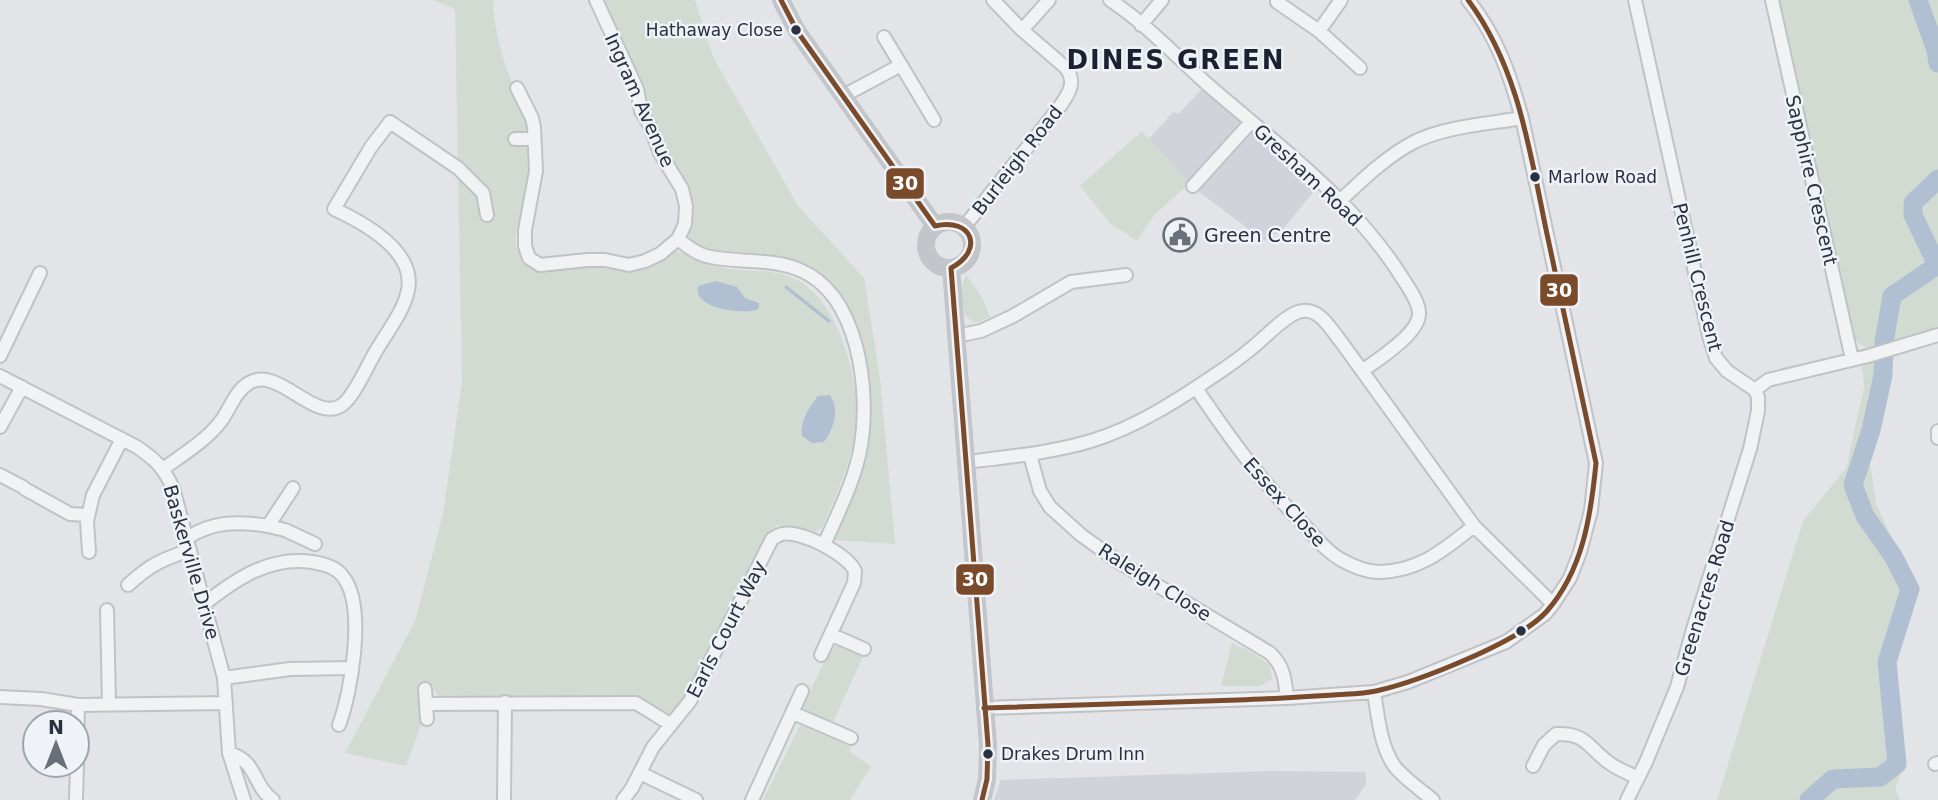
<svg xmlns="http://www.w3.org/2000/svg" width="1938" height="800" font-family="'DejaVu Sans',sans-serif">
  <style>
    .built { fill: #d0d3da }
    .green { fill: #d2dbd2 }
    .water { fill: #b0c0d2 }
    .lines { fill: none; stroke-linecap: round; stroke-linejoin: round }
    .stream { stroke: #b0c0d2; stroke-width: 3.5 }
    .river { stroke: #b0c0d2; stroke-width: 19 }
    .street-casing { stroke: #c0c2c5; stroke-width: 16 }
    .street { stroke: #f1f2f3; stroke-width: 12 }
    .secondary { stroke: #c2c5c9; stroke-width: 18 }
    .bus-1-casing { stroke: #eff2f6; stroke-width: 10 }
    .bus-1 { stroke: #7a4b2a; stroke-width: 5 }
    .bus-dot { fill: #283140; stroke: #eff2f6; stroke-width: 2.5 }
    .labels { text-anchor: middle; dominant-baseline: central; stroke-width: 5; stroke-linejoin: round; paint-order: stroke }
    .bus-label { font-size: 17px; fill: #283140; stroke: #eff2f6; text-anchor: start }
    .street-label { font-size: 19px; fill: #283140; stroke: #eff2f6 }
    .poi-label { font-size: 19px; fill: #283140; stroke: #eff2f6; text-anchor: start }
    .district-label { font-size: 26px; font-weight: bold; letter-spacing: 2px; fill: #1a2231; stroke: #eff2f6 }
    .line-badge { stroke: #eff2f6; stroke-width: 2.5 }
    .badge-label { font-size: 19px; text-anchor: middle; font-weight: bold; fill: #fff }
  </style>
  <rect width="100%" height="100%" fill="#e2e4e7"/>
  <!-- built -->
  <path class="built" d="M1205,86L1318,186L1284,228L1264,241L1189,184L1149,139L1173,112L1178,114Z
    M1269,771L1366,772V784L1355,800H994L1001,780Z"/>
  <!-- green -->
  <path class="green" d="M433,0H493C494,45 513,85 529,127L521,134L523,144C548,163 511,222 516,245C519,256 528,264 536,270L595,265L622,270L645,268L666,253L674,251C691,254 707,264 724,268C751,273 771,267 797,280C837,300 858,375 857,417C857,450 835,497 822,528L815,532L777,525L766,536L675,713L670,714L638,696L440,697L430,685H421L422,722L406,766L345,753L415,621L443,514L462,382L455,9Z
    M601,0H695L713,57L798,206L864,278L880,378L895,544L834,540L862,459V358L820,275L702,248L692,241L687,231L691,213L661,146L656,121L646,102L645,87L630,62Z
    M1777,0H1938V331L1868,349L1856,341Z
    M1142,131L1189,184L1154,215L1137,241L1109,222L1080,186Z
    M966,274L982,297L990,317L976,323L965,316L960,292Z
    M1895,357L1883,375L1867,442L1876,504L1916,589L1894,665V699L1903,766L1895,789L1900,800H1717L1803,521L1846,468L1864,388L1862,366Z
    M1232,643L1255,654L1270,665L1272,679L1260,686H1221Z
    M832,646H839L863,657L832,724L805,711L803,706Z
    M800,725L851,747L849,752L871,766L850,800H763Z"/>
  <!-- water -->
  <path class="water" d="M716,281L737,287L745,298L759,303C759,305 759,307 758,309C753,315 691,311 698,286Z
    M830,395C840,410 834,428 824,442L812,443L802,436C800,419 809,409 818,396Z"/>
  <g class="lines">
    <!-- stream -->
    <path class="stream" d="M786,287L829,321"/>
    <!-- river -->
    <path class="river" d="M1918,0L1936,50L1938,63
      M1809,800L1833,779L1880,777L1897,764L1887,662L1910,589L1893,556L1865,516L1853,485L1871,430L1883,375L1884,342L1892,296L1933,268L1936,263L1913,215V203L1938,179"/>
    <defs>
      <path id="street" d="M1110,0C1145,23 1176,56 1207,84C1276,144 1354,200 1403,279C1409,289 1418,300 1419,312C1421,333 1377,360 1362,371
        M1635,0L1709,336L1716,358L1727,371L1755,390L1768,380L1868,356L1938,335
        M1772,0L1852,359
        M1277,2L1319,31L1341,0
        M1141,25L1162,0
        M1022,30L1049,0
        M1319,31L1360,68
        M901,65L934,120
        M517,88L532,118L534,127L536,171L525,230V246L529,258L540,265L587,260H605L629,265L645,261L660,254L678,239L685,224L686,206L682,189L660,153L650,126L641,111L637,89L596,0
        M843,96L901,65L884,37
        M515,139H534
        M1193,186L1251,122
        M1340,201C1362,180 1388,155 1416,141C1448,126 1488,124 1522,118
        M964,227L1058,109C1068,95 1078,82 1065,67L1022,30L993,0
        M678,239C688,247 698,255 711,257C740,263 772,258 800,270C859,295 870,390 861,445C856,478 837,515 824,545
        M956,336L981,331L1013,316L1071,282L1126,275
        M0,356L40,273
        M0,376L137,447C156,460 163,467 173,488L224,678L229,753L244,800
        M1196,388C1229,437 1263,484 1305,526C1316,538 1326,551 1340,559C1352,566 1367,572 1380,572C1420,571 1445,549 1474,526
        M0,427L22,387
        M1938,431V438
        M1030,455L1040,491L1050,507L1081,535L1120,563L1270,653C1284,666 1285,680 1287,698
        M966,462C1008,457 1050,453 1091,441C1137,427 1178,400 1218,373C1228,366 1239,359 1248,351C1262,341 1283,317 1298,312C1319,305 1331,330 1342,343L1474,526L1553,604
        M163,469C182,455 207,440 221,421C230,409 235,391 249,383C278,365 315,424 342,405C354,397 368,364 376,351C387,332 404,311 408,290C416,250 362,222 334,209L371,147L390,122L458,168L483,193L487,215
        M0,475L23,487
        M25,489L70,514L88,515
        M268,526L285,530L315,544
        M187,538C213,521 238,521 268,526L293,488
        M89,552L87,521L93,495L122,439
        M128,585C151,564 161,560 190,550
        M204,604C236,579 269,556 312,562C324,564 337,567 344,578C366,608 351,693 339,725
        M107,610L109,705
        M832,635L864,649
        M224,678L290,669L352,668
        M425,689L427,719
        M1374,692C1378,716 1380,746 1395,767C1405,779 1421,790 1433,800
        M0,697L41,699L78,705L226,703
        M427,704L636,703L670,724
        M984,708L1287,698L1374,692L1408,682L1506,642L1545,614L1553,604L1570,578L1580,552L1591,511L1596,463L1522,118C1510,75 1497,36 1468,0
        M793,713L851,738
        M77,751L78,705
        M229,753C258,761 252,785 273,800
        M1935,764L1938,763
        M1533,766L1544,745L1556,734C1586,733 1587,746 1608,762C1617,769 1628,773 1638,778
        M640,773L696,800
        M76,799L77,765
        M504,800L505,702
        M623,800L632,788L653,747L690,701L772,539C775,537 778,535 782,534C801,530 847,554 855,571L854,583L821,655
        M752,800L802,691
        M1627,800L1646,762L1677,687L1693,629L1750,449L1758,411V397L1755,390"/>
    </defs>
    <!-- street casing -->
    <use href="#street" class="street-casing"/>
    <!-- street -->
    <use href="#street" class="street"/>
    <!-- secondary -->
    <path class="secondary" d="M781,0L797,31L935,226
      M926 245a23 23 0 1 1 46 0a23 23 0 1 1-46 0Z
      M951,268L988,745L987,779L982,800"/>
    <defs>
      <path id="bus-1" d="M781,0L797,31L935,226C972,217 985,250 951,268L988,745L987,779L982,800
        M984,708C1069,705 1154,702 1238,700C1270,699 1302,697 1334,695C1347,694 1362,694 1376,691C1417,682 1520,642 1547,611C1583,570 1591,515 1596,463C1580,387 1563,311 1547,234C1530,153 1519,68 1468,0"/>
    </defs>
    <!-- bus-1 casing -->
    <use href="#bus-1" class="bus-1-casing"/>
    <!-- bus-1 -->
    <use href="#bus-1" class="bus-1"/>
  </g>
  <!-- icons -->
  <defs>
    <symbol id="civic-ring" viewBox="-11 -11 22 22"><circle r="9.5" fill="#eff2f6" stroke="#69707a" stroke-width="1.5"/><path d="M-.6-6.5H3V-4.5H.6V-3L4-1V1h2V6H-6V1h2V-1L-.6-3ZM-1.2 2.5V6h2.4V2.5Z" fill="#69707a"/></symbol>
  </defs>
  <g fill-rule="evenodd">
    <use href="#civic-ring" x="1161" y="216" width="38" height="38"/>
  </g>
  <!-- markers -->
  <g class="bus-dot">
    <circle cx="796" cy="30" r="6"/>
    <circle cx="1535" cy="177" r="6"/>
    <circle cx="1521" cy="631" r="6"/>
    <circle cx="988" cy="754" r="6"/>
  </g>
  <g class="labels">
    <!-- bus labels -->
    <g class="bus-label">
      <text x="783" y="30" text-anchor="end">Hathaway Close</text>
      <text x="1548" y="177">Marlow Road</text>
      <text x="1001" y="754">Drakes Drum Inn</text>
    </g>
    <!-- street labels -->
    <g class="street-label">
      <text transform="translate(640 100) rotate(66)">Ingram Avenue</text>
      <text transform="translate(1017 160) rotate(-52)">Burleigh Road</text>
      <text transform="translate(1308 175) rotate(43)">Gresham Road</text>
      <text transform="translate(1812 180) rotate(77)">Sapphire Crescent</text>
      <text transform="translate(1698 277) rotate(76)">Penhill Crescent</text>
      <text transform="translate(1285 502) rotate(48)">Essex Close</text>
      <text transform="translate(192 562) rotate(74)">Baskerville Drive</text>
      <text transform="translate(1155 582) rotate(32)">Raleigh Close</text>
      <text transform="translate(1704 598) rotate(-73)">Greenacres Road</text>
      <text transform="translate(726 629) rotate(-63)">Earls Court Way</text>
    </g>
    <!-- poi labels -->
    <g class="poi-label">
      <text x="1204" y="235">Green Centre</text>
    </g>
    <!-- district labels -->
    <g class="district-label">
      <text x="1176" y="60">DINES GREEN</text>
    </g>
  </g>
  <g class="line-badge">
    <rect x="885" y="167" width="40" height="33" rx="7" fill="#7a4b2a"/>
    <rect x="1539" y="273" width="40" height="34" rx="7" fill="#7a4b2a"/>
    <rect x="955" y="563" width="40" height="33" rx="7" fill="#7a4b2a"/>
  </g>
  <g class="badge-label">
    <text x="905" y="190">30</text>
    <text x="1559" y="297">30</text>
    <text x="975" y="586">30</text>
  </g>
  <!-- north arrow -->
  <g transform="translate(56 744)"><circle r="33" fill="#eff2f6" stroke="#9fa5ad" stroke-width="2"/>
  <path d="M0-5L12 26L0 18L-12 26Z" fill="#69707a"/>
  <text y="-10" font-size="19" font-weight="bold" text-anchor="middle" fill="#283140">N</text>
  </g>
</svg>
